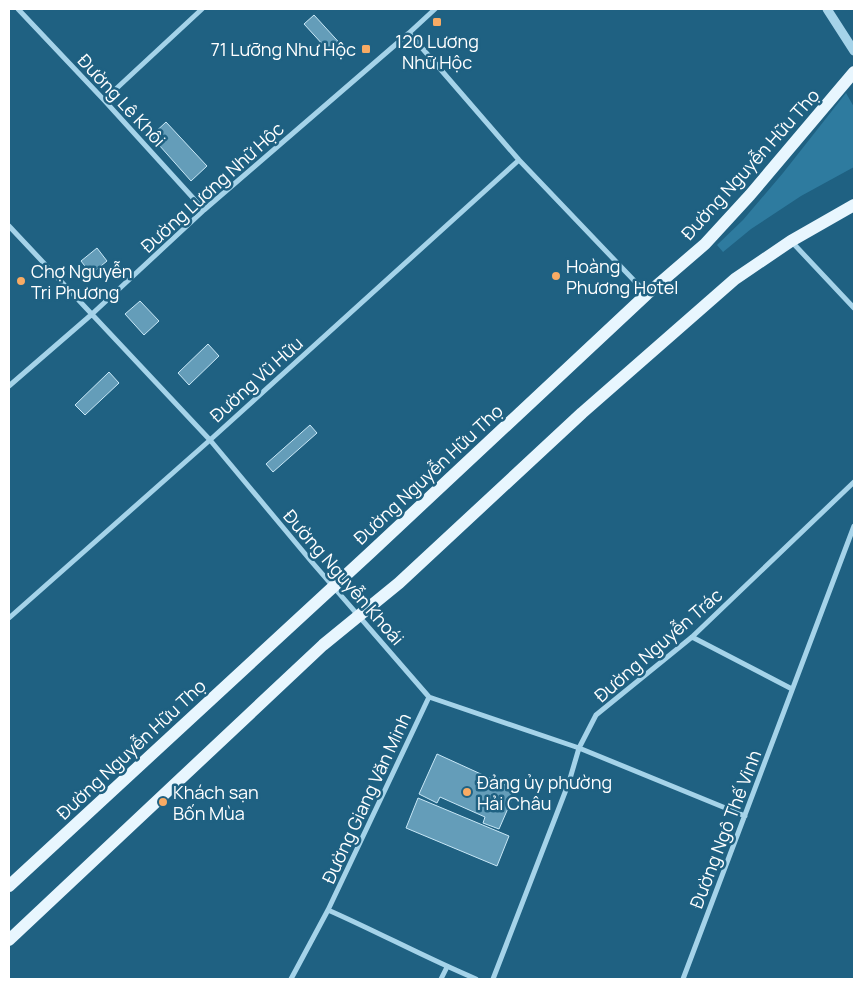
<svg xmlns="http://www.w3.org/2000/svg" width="863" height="988" font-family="Manrope,sans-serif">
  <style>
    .green { fill: #2e7b9f }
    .building { fill: #649db9; stroke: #c9e8f7 }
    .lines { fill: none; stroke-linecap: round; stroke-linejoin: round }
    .minor { stroke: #a5d3e9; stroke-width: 5 }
    .tertiary { stroke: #a5d3e9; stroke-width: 9 }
    .primary { stroke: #e8f6fe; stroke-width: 12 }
    .poi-dot { fill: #f8ab64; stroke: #1f6182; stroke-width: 2 }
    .labels { text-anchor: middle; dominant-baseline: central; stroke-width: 5; stroke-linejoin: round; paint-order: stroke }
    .poi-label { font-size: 18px; fill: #fff; stroke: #1f6182; text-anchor: start }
    .street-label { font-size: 18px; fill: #fff; stroke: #1f6182 }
  </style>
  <rect width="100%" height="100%" fill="#1f6182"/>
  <!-- green -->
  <path class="green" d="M846,93L854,107V167L801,196L751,229L723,252L717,245L743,220L783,173Z"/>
  <!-- building -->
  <path class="building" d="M314,15L345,49L335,58L304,24Z
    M166,122L207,166L191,181L151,136Z
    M97,248L107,261L91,274L81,261Z
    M140,301L159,321L144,335L125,314Z
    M208,344L219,356L189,385L178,373Z
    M109,372L119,383L85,415L75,405Z
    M310,425L317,433L273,472L266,464Z
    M437,754L516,790L499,829L483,823L485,817L440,797L437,803L419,794Z
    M418,798L509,836L497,866L406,828Z"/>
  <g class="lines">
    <!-- minor -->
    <path class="minor" d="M18,9L104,100L204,210
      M409,33L519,160L646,293
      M104,100L202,9
      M9,226L210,440L311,561L429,697L579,748L745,816
      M791,241L854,308
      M9,386L91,315L204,210L409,33L435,9
      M9,618L210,440L519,160
      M692,637L792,689
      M328,910C378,932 426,958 476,979
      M291,979L328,910L429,697
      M441,979L447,967
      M493,979L569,782L579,748L596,715L692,637L854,482
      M683,979L854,526"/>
    <!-- tertiary -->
    <path class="tertiary" d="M827,9L854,51"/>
    <!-- primary -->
    <path class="primary" d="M9,886L371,552L647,294L705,244L750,195L854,72
      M9,940L323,645L399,583L582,413L735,279L791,241L854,205"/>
  </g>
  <!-- markers -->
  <g class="poi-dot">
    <rect x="432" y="17" width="10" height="10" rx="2.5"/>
    <rect x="361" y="44" width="10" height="10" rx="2.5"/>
    <circle cx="556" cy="276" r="5"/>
    <circle cx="21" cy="281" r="5"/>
    <circle cx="467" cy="792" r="5"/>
    <circle cx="163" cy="802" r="5"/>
  </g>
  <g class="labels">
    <!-- poi labels -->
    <g class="poi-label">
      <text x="437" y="41" text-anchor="middle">120 Lương<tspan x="437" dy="21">Nhữ Hộc</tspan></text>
      <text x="356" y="49" text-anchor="end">71 Lưỡng Như Hộc</text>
      <text x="566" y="266">Hoàng<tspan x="566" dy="21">Phương Hotel</tspan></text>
      <text x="31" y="271">Chợ Nguyễn<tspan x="31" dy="21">Tri Phương</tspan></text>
      <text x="477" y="782">Đảng ủy phường<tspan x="477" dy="21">Hải Châu</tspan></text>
      <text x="173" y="792">Khách sạn<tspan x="173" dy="21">Bốn Mùa</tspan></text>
    </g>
    <!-- street labels -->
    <g class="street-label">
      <text transform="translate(122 100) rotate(47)">Đường Lê Khôi</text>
      <text transform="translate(750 164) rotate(-48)">Đường Nguyễn Hữu Thọ</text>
      <text transform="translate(212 187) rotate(-42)">Đường Lương Nhữ Hộc</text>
      <text transform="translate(256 379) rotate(-42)">Đường Vũ Hữu</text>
      <text transform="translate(428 474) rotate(-43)">Đường Nguyễn Hữu Thọ</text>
      <text transform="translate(344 577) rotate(49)">Đường Nguyễn Khoái</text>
      <text transform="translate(658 645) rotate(-41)">Đường Nguyễn Trác</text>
      <text transform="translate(131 749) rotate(-43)">Đường Nguyễn Hữu Thọ</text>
      <text transform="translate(366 798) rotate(-65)">Đường Giang Văn Minh</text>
      <text transform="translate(725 829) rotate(-69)">Đường Ngô Thế Vinh</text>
    </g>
  </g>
  <!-- border -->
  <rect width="863" height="988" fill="none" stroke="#ffffff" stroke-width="20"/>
</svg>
